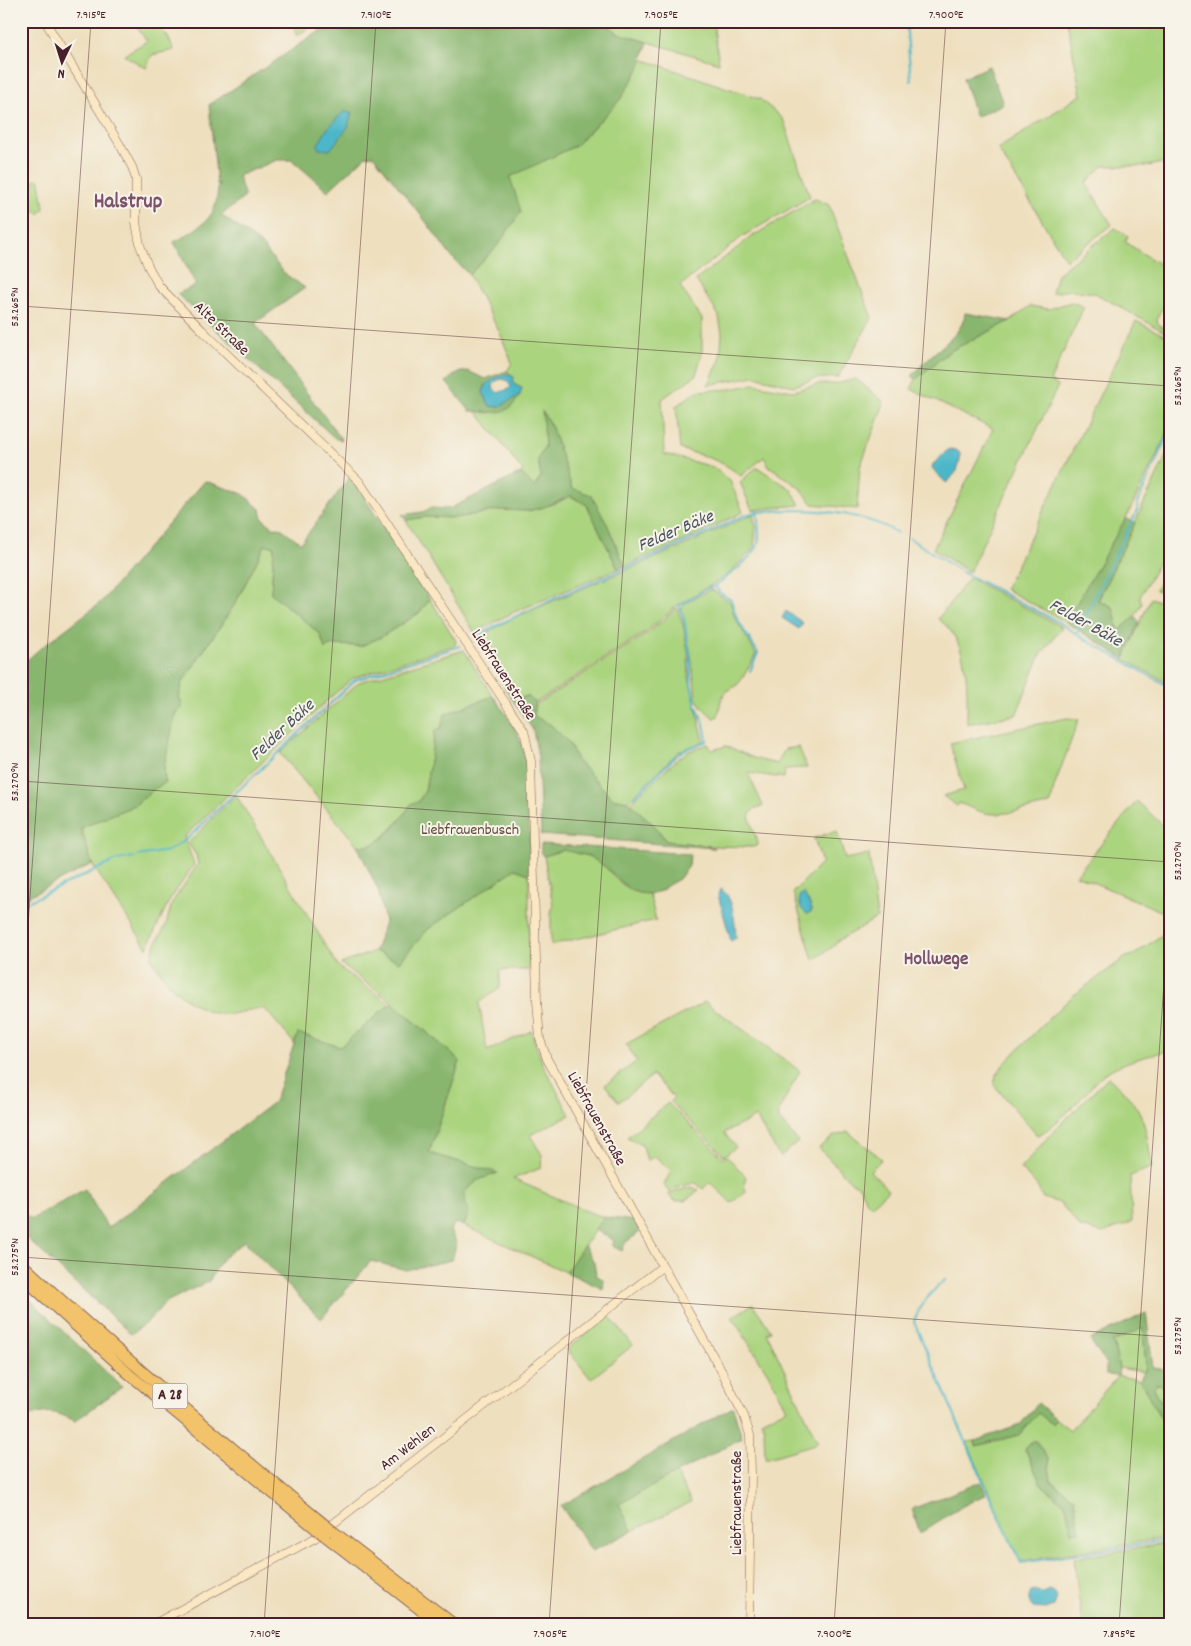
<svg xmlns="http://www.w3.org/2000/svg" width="1191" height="1646" font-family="Dekko,sans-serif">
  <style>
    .green { fill: #abd47f; stroke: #7a7a55; fill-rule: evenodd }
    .forest { fill: #88b66e; stroke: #696a4c }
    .water { fill: #4cb7c9; stroke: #4b6b7a; fill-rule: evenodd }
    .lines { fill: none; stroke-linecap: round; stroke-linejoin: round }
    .stream { stroke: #4cb7c9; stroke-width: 2 }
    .secondary-casing { stroke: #83625e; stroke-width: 9 }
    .highway-casing { stroke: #83625e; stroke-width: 12 }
    .secondary { stroke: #fae7c3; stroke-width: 8 }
    .highway { stroke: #f2c36a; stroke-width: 10 }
    .highway-bridge-casing { stroke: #83625e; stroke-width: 12; stroke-linecap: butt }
    .highway-bridge { stroke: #f2c36a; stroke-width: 10 }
    .ticks { fill: none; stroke: #4a1f2b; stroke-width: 1; stroke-opacity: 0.45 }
    .labels { text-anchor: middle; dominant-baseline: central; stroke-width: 4; stroke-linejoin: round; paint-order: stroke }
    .shield { fill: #f7f3e8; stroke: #7e5f64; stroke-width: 1 }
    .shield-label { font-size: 15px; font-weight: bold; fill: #4a1f2b }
    .street-label { font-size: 16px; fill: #4a1f2b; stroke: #f7f3e8 }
    .park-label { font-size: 16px; fill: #624c40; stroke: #f7f3e8 }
    .water-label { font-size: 18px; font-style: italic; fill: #4b5462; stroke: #f7f3e8 }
    .quarter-label { font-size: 19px; font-weight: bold; fill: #7c526d; stroke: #f7f3e8 }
    .district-label { font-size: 21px; font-weight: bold; fill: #7c526d; stroke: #f7f3e8 }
    .neatline { fill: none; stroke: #4a1f2b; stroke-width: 2 }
    .ticks-label { font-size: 12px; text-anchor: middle; fill: #4a1f2b }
  </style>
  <rect width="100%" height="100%" fill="#f7f3e8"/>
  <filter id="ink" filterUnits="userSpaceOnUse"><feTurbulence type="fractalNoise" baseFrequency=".02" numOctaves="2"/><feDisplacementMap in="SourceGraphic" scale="10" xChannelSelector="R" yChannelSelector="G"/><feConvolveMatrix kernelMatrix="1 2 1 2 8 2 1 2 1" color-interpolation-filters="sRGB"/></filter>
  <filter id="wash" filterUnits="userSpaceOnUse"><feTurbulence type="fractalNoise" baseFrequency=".0096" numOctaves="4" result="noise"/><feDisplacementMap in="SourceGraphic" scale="20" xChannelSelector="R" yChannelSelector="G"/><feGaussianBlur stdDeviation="1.12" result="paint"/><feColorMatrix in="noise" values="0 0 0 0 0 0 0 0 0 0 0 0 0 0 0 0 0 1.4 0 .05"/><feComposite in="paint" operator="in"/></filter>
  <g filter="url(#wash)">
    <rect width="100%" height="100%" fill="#eedfbe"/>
    <!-- green -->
    <path class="green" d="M136,21H155L168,37L174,50L152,55L146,68L124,55L147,41L134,24Z
      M290,21H318L297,36Z
      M602,21H713L719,63L618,33Z
      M1067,21H1170V161L1148,166H1103L1086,183L1112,225L1066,260L998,149L1081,95Z
      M642,59L760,99L783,119L810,197L743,236L680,286L702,319V353L696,375L662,399L664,454L713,467L730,481L743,512L690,538L625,566L607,524L572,488L552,428L543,413L545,446L538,460L541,477L534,487L521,473L523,471L476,411L489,413L520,395L521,388L515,385L513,381L514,377L507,371L512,363L500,333L469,275L498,245L509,177L575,146L619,101L639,69Z
      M37,178L40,181L44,208L39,214L21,199V196Z
      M815,199L829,205L872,318L838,377L814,379L794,386L754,376L708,385L720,360L722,334L719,316L696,280L751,237Z
      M1115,228L1128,236L1125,242L1170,271C1170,278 1171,288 1170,295C1168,307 1142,322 1170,330V335L1095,293L1070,290L1052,293L1057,274Z
      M1071,302L1084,307L1050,381L1058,386L969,572L933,549L993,429L911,389L916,379L950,351L1010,321L1030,306L1049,309Z
      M1136,321L1170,338V428L1126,518L1066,622L1005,589Z
      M856,379L883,401V406L860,467L857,509L813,504L800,488L769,466L764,457L741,476C722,460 704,456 680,449L676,406L697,391L731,389L754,384L793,391L819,384H836Z
      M1170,448V541L1140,597L1142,604L1135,616L1119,632L1098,601Z
      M757,467L791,489L800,505L752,510L740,482Z
      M570,496L587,505L618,569L512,613L475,633L406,520L426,517L455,518L500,510L528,511L559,502Z
      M753,514L756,527L754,548L729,574L678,605L647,631L535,703L528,696L521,698L509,679L505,680L499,674L497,665L481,636L515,617L688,544Z
      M265,545L274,546L271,593L320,634L325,648L331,645L361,646L381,637L419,613L430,599L456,641L455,645L353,678L332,696L184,837L194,864L168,903L147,948L92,864L81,828L135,805L154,789L165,783L164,766L182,683L235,604Z
      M1170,563V596L1156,590Z
      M969,578L1062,627L1040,656L1016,715L967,724C967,690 971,641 938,619Z
      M711,589L731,603L734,616L756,654L742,679L736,686L726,691L721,700L718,716L714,718C709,715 698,703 696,698L691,655L681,609L684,604Z
      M1151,598L1170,606V684L1124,659Z
      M677,608L683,624L688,653L689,677L704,741L678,752L628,801L612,798L577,760L568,742L534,716L535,705L649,632Z
      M464,650L493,696L445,714L441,728L435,731L425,791L418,802L376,844L363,848L357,845L280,753L359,682Z
      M1067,718L1079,719L1054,787L1051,803L1047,805C1029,809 1010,814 992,814C980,813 970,807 959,803L957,806L943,796L964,790L950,743Z
      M708,744L712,750L726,746L756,759L777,764L785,749L799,747L807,768L785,769L784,778L748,773L763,806L754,809L749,816L758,845L753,847L711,846L666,841L657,828L630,803L674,762L687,752Z
      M236,795L336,963L340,968L390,1004L340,1047L299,1034L294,1043L265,1009C254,1007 243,1013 231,1014C210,1017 186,1001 172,987C164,979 158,968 151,958L155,945L166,925L172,903L198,864L196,855L188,843Z
      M1137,801L1170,832V915L1076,875Z
      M837,831L845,859L869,854L877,918L836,942L834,946L813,960L793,892L822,863L814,838Z
      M562,850C571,852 582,853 590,857C615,868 616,892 649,894L656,920L551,945V914L553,905L544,856Z
      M515,869L529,874V970H500V988L479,1003L487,1051L531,1031L543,1065L570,1115L530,1135L542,1155L541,1168L513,1179L589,1212L604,1217L566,1272L464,1226L469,1212L465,1201V1191L478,1180L497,1173L429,1153L460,1061L392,1002L341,964L375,951L399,962L428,929Z
      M1170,929V1050C1148,1056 1124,1061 1105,1073C1097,1078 1092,1087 1086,1093C1077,1103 1049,1132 1037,1135L994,1085L996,1076L1003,1065L1045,1022L1074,995L1126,957L1134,955Z
      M705,1002L800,1071L779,1110V1119L798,1142L780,1157L756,1117L724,1133L736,1147L724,1156L670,1102L674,1098L653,1075L619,1102L605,1085L637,1061L626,1044Z
      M1108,1077C1118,1087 1128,1095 1136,1106C1147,1123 1148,1148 1153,1167L1130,1176L1132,1222L1103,1233L1080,1227L1060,1203L1043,1198L1036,1184L1020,1169L1049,1136Z
      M668,1103L723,1158L727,1156L746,1177L744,1183L746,1192L731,1203L710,1182L703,1189L696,1183H693L668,1191L664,1185L671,1171L655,1156L647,1161L643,1146L627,1137Z
      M848,1132L882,1159L870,1171L888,1190L871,1206C868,1202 864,1199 863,1195C860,1188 861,1185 852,1183L819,1148L834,1136Z
      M691,1187L699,1190L685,1201H675L668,1194Z
      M753,1304L771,1331L767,1333L818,1443L765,1459L764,1429L761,1420L787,1409L771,1378L732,1317Z
      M609,1316L633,1345L591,1379L567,1349Z
      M1143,1327L1146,1367L1144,1372L1119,1368L1113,1341Z
      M1118,1376L1140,1380L1170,1435V1537L1022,1561L1018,1558L967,1442L975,1441L976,1446L1019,1435L1038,1412L1052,1423L1056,1419L1070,1430ZM1035,1440L1048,1459L1051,1481L1074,1498L1071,1532L1066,1505L1041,1484L1025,1449Z
      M1157,1384L1170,1387V1418L1154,1388Z
      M676,1473L691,1502L632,1531L619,1504Z
      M1170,1543V1625H1082L1074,1558Z"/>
    <!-- forest -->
    <path class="forest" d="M335,21H602L618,33L648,42L639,69L619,101L575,146L510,177L521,212L498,245L469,275L450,255L427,223L373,155L366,156L328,191L292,160H277L238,176L245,197L221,215L260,243L285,274L305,288L255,323L342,440L336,439L177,294L196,285L174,242C179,240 183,237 188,234C210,220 217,213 218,185L220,184H217L209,105Z
      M989,66L1003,104L976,117L963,78Z
      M965,313L1010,321L950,351L916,379L912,376C917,371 921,365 926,361C940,346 963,334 965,313Z
      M468,371L485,379L507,371L511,375H503L486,384L483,392L490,406L498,407L520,395C507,419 492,411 470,411L446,382L457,373Z
      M542,411L552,428L572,488L591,495L607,524L625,566L618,569L587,505L571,496L544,507L528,511L500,510L455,518L426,517L406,520L402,515L423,512L430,508L449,509L521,473L534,487L541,477L538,460L545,446Z
      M349,478L355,483L430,599L419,613L381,637L361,646L331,645L325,649L320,634L271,593L274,546L265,545L235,604L182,683L179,698L182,703V708L176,712L164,766L165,783L154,789L135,805L81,828L92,864L21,900V666L36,652L101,602L205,481L243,494L261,510L263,519L273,527L282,529L301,543Z
      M1126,518L1135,523L1098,600L1113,607L1119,631L1135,616L1139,623L1124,659L1066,622Z
      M499,674L505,680L509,679L521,698L528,696L535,703L534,716L551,725L568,742L577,760L612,798L628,801L657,828L666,841L698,844L714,848L541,835L538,757L533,730L506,690Z
      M493,696C501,707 510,719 517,732C533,764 529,836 529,874L515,869L428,929L399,962L375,951L385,922L378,890L357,845C377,853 402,819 411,804L418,802L425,791L435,731L441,728L445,714Z
      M541,844L690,854L689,866L679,879L668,885L661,891L649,894L638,893L630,890L604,866L589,856L563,850L544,856L541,852Z
      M392,1002L460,1061L429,1153L498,1173L478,1180L465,1191V1201L469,1212L464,1226L455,1223L450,1230L457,1244L451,1260L406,1270L371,1261L321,1319L244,1241L222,1259L209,1281L166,1302L147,1322L131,1334L21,1233V1213L32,1219L85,1189L108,1228L274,1102L298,1033L340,1047Z
      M604,1217L634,1221L640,1232L625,1243L622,1251L612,1246L614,1241L606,1235L594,1230Z
      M584,1245L594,1262L596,1275L604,1280L603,1289L566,1272Z
      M21,1291L122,1387L75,1421C51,1409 46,1411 21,1419Z
      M1146,1313L1153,1368L1170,1370V1387L1157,1384L1154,1388L1170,1418V1435L1140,1380L1146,1367L1143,1328L1113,1342L1119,1368L1118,1376L1106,1375V1364L1090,1340Z
      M1038,1403L1056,1419L1052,1424L1038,1413L1019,1435L976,1446L975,1441L1020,1425Z
      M733,1407L742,1438L619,1504L632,1531L592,1551L561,1506Z
      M1035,1440L1048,1459L1051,1481L1074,1498L1080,1531L1071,1532L1066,1505L1041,1484L1025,1448Z
      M981,1482L986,1494L961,1507L920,1533L912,1509Z"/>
    <!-- water -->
    <path class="water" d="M343,112H352L348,127L330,150L319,149L318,144L328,128Z
      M503,375H511L514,377L513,381L515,385L522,388L520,395L499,407L490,406L483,392C487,382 492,379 503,375ZM503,379L508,381L511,388L498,393L493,388L494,383L498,380Z
      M950,449L958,451L961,455L957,471L948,482H945L932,468L933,464C939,460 944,452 950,449Z
      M786,611L803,623L799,629L782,618Z
      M720,889C734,895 735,924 736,938L731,941L718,895Z
      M803,893L810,904L812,911L807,914C800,909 799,904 799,896Z
      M1035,1590L1042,1593L1049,1590L1054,1592L1057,1598L1054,1606L1046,1609L1033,1608C1028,1602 1028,1599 1031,1592Z"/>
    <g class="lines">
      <!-- stream -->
      <path class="stream" d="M906,21L911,81
        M909,538L962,572L1060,623L1086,640L1170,687
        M1077,634L1138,509L1137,503L1170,431
        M474,637C562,591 656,559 745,515C760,510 773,511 788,510C827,510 864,514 898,533
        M750,671L758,653L737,619L731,600L719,592L715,586C726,578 755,557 758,544C760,534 758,521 757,511
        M634,797L676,756L684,750L707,741L704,724L696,705L691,684L690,655L684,620L679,606L706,589L715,586
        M137,856L168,851L188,838L355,680L460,646
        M21,905L104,866L117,860L134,857
        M946,1279C933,1290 919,1305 914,1322L987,1490L1021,1563L1170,1540"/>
    </g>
  </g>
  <g filter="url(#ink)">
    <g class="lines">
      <defs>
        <path id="secondary" d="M45,21L119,143L132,167L136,179V222L140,245L148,266L159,286L202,330L359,481L524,731L531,761L537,1001L540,1039L547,1059L722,1372L744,1416L750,1435L751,1474L749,1625
          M152,1625L315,1538L663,1266"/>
        <path id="highway" d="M21,1263C119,1354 221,1439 324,1524
          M21,1276L129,1374L316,1529
          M334,1532L455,1625
          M325,1536L440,1625"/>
      </defs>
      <!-- secondary casing -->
      <use href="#secondary" class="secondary-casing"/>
      <!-- highway casing -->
      <use href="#highway" class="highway-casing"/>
      <!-- secondary -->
      <use href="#secondary" class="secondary"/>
      <!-- highway -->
      <use href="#highway" class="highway"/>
      <defs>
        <path id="highway-bridge" d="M324,1524L334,1532
          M316,1529L325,1536"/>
      </defs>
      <!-- highway-bridge casing -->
      <use href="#highway-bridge" class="highway-bridge-casing"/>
      <!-- highway-bridge -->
      <use href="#highway-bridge" class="highway-bridge"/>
    </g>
  </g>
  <!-- ticks -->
  <path class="ticks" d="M21,306L1170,386M21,781L1170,862M21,1026L91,21M21,1257L1170,1337M264,1625L376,21M549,1625L661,21M834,1625L946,21M1119,1625L1170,898"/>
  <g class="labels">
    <!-- shield labels -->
    <rect class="shield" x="152.5" y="1383.5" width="35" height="25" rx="4"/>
    <g class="shield-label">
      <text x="170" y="1396">A 28</text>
    </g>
    <!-- street labels -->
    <g class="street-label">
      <text transform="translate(221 329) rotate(44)">Alte Straße</text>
      <text transform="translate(503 675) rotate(57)">Liebfrauenstraße</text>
      <text transform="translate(596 1119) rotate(61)">Liebfrauenstraße</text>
      <text transform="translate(408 1448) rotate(-38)">Am Wehlen</text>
      <text transform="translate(737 1503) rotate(-90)">Liebfrauenstraße</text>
    </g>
    <!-- park labels -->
    <g class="park-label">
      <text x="470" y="830">Liebfrauenbusch</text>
    </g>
    <!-- water labels -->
    <g class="water-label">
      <text transform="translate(676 532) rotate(-23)">Felder Bäke</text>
      <text transform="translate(1085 624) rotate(29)">Felder Bäke</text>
      <text transform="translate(283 731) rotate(-43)">Felder Bäke</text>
    </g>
    <!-- quarter labels -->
    <g class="quarter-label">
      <text x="936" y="960">Hollwege</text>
    </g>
    <!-- district labels -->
    <g class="district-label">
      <text x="128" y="203">Halstrup</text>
    </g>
  </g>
  <!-- margin -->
  <rect width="1191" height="1646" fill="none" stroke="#f7f3e8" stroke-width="55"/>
  <!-- north arrow -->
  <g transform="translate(62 62) rotate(184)" stroke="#f7f3e8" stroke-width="4" paint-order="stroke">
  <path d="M0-4L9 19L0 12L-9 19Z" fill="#4a1f2b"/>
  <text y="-8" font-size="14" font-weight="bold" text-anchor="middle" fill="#4a1f2b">N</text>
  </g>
  <rect x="28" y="28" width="1136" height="1590" class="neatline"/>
  <g class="ticks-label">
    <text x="91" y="18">7.915°E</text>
    <text x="376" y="18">7.910°E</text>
    <text x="661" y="18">7.905°E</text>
    <text x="946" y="18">7.900°E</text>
    <text transform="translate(14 307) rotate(-90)" y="4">53.265°N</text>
    <text transform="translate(1177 386) rotate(-90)" y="4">53.265°N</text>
    <text transform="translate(14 782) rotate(-90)" y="4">53.270°N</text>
    <text transform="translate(1177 861) rotate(-90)" y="4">53.270°N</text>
    <text transform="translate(14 1257) rotate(-90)" y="4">53.275°N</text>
    <text transform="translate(1177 1336) rotate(-90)" y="4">53.275°N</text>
    <text x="265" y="1637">7.910°E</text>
    <text x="550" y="1637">7.905°E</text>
    <text x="834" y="1637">7.900°E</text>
    <text x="1119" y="1637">7.895°E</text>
  </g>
</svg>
